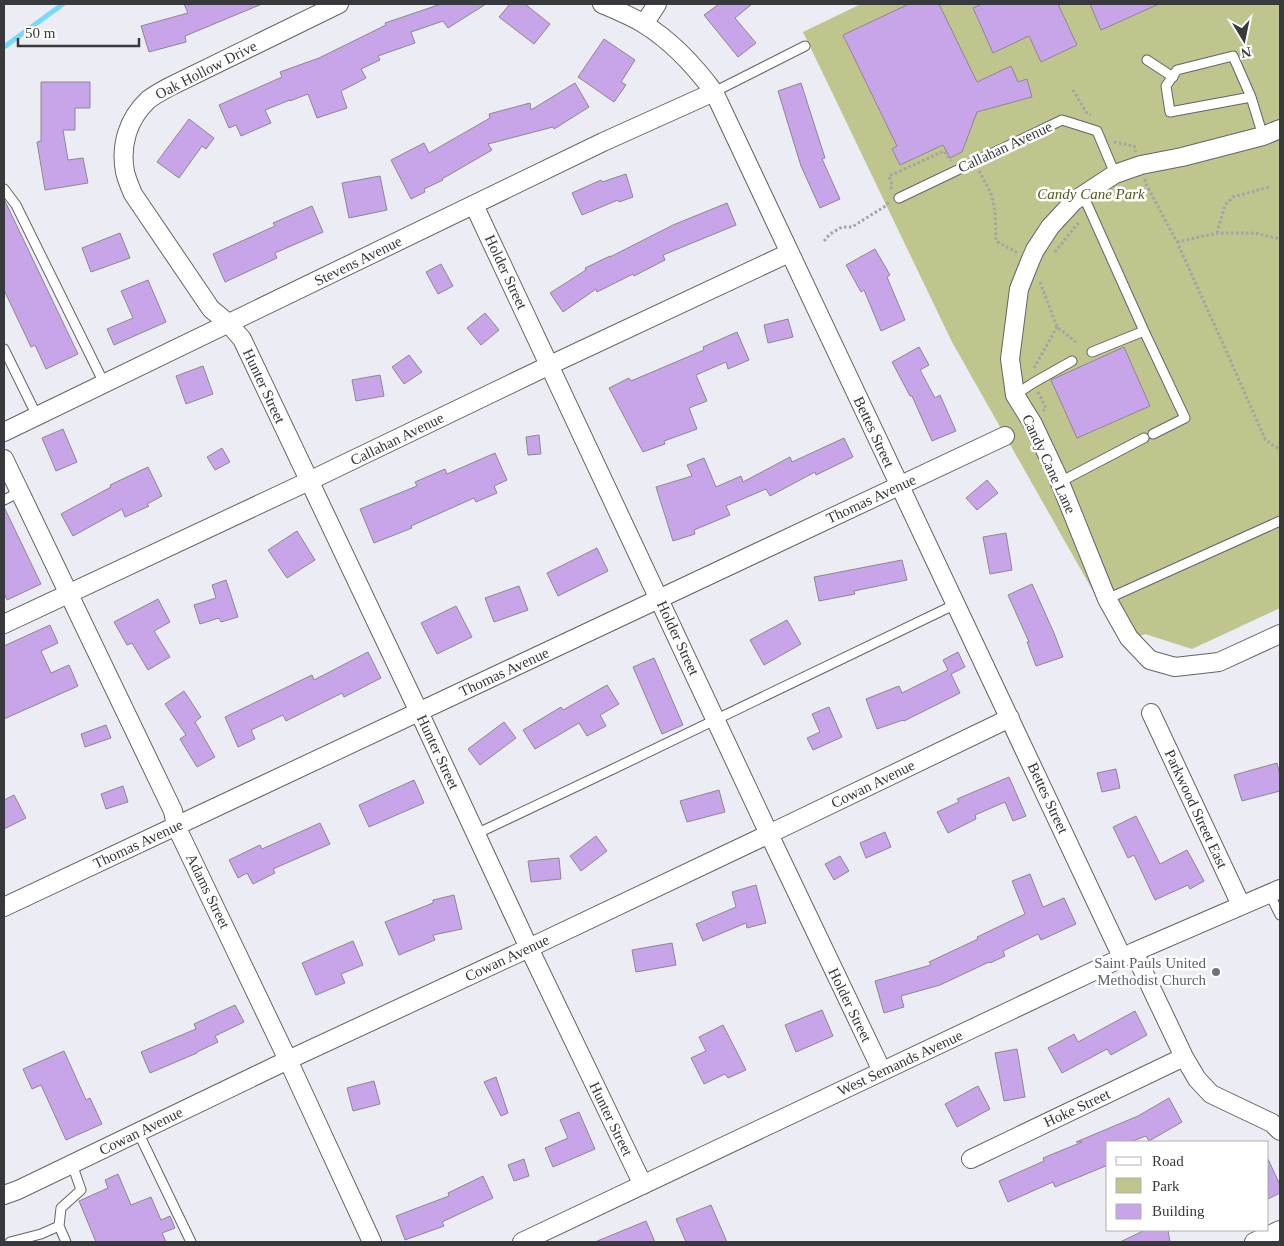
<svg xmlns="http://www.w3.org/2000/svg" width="1284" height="1246" font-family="Georgia,serif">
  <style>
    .green { fill: #bfc58d }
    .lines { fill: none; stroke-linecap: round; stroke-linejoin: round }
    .stream { stroke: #77d9fc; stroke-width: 5 }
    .building { fill: #c8a4e9; stroke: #8c8890 }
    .service-casing { stroke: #63646b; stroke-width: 11 }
    .minor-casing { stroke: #63646b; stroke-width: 20 }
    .path { stroke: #a3a3aa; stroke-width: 3; stroke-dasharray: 2.5 2.5; stroke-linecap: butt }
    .service { stroke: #fff; stroke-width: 9 }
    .minor { stroke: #fff; stroke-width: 18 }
    .worship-dot { fill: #6b7280; stroke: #fff; stroke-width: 2 }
    .labels { text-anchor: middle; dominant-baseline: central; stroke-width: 5; stroke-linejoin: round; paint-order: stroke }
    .street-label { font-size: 15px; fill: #38393c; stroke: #fff }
    .park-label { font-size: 15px; font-style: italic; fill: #55581d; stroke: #fff }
    .worship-label { font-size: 15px; fill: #5b616d; stroke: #fff; text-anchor: end }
  </style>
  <rect width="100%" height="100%" fill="#ececf5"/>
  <!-- green -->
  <path class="green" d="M861,4H1280V608L1192,649L1145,634L1123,644L952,342L803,32Z"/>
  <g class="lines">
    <!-- stream -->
    <path class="stream" d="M4,47L63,4"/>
  </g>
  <!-- building -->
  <path class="building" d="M184,4H262L185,36L186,42L149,52L141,26L188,13Z
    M441,4H486L448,28L443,21L411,32L415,43L378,56L380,60L361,69L366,78L341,91L347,108L317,118L308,94L290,101V100L265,110L271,123L241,136L236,125L229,128L219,105L282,77L280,72L319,58L386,25L385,23Z
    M510,4H525L550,24L534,44L499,17Z
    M719,4H752L735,18L756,43L738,57L704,15Z
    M909,4H939L977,82L1011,66L1018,82L1027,79L1032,97L977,112L962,152L950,158L943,145L900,165L892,149L897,146L843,35Z
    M982,4H1058L1077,45L1041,62L1029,36L993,53L973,8Z
    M1090,4H1159L1101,30Z
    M604,39L635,60L621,82L626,85L614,102L578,77Z
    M41,82H90V108H75V130H63L68,160L83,158L88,183L45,190L37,142L41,141Z
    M575,83L589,107L554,129L553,127L488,144L492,150L442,179L443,180L424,189L425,192L411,199L391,160L424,143L429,153L490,118L489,114L530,103L531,110Z
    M801,83L825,158L822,159L840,199L820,208L801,166L778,91Z
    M189,119L214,138L206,149L202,146L179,178L157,162Z
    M626,174L633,197L619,202L618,200L582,215L572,193L601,180L602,182Z
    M380,176L387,210L349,218L342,183Z
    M4,199L78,354L46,369L35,345L31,347L4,290Z
    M727,203L736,225L663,255L665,260L634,276L633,274L597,292L596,289L563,312L550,293L586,270L585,268L610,256V257L673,225Z
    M312,206L323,232L275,253L277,258L225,282L213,254L275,226L273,223Z
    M120,233L130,258L91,272L82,248Z
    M875,249L890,275L887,277L905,320L881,331L864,290L861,292L846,265Z
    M441,264L453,286L438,294L426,272Z
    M148,280L166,322L114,345L107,329L133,318L121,291Z
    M485,313L499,330L481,345L467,328Z
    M788,319L793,337L768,343L764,325Z
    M737,332L749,360L728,369L726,362L696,375L707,401L689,408L697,429L664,441L665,444L643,452L609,388L629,378L631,381L704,350L703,347Z
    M919,347L929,365L920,370L935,398L940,395L956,431L932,441L912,396H910L892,362Z
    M1124,347L1150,406L1077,438L1051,380Z
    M409,355L422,372L404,384L392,367Z
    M203,366L213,394L186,404L176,376Z
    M380,375L384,396L356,401L352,380Z
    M63,429L77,462L56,471L42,438Z
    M539,435L541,454L528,455L526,437Z
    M844,438L853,457L816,475L815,472L770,496L766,489L726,506L730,515L694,530L695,534L673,541L656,487L692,476L687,465L704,458L716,487L741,476L743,482L790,457L792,462Z
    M222,448L230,462L215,470L207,457Z
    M495,453L507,480L494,486L497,493L476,502L474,498L411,526L412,528L374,543L360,509L417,486L415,482L445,469L447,474Z
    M148,467L162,496L147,504L149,506L125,517L122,509L73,536L61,514L111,487L110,485Z
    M987,480L998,493L977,510L966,498Z
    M4,507L41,584L7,600L4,593Z
    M297,531L315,560L287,578L268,550Z
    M1006,533L1012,570L990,574L983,537Z
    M597,548L608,571L558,596L547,573Z
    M902,560L907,580L854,591L855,594L819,601L814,577Z
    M226,580L238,617L221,622L219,618L200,624L194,605L216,598L212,585Z
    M1032,584L1054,633L1063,657L1036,666L1027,642H1029L1008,595Z
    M519,586L528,610L494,622L485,598Z
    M158,599L170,622L154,631L170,657L148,670L132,643L127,645L114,622Z
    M456,606L472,637L437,654L421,623Z
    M787,620L801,644L764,665L750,640Z
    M50,625L58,643L41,651L51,673L69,665L78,686L4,719V646Z
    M368,652L381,678L344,697L342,693L286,721L283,715L251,730L255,739L238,747L225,717L312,675L314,680Z
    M958,652L965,667L951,674L960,693L904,721L903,720L877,729L866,699L899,686L902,693L948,670L943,660Z
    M654,658L683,725L662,734L633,667Z
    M607,685L619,704L600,715L606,726L587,736L579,723L535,749L523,730L561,707L563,710Z
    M184,691L201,717L195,722L215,757L197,767L180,739L186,735L165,704Z
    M829,707L842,737L813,750L807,738L820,732L812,714Z
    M504,722L516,738L480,765L468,749Z
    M106,725L111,738L85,747L81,734Z
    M1277,763L1280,775V791L1242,801L1234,775Z
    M1116,769L1120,788L1102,792L1097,773Z
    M1009,777L1026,816L1013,821L1005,802L975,815L976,819L948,833L937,812L959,802L957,799Z
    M414,780L424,803L369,827L359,805Z
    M123,786L128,802L106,809L101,794Z
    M719,790L725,812L687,822L680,801Z
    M14,795L26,818L4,829V800Z
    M1136,816L1160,864L1187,850L1204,881L1190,889L1188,885L1155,900L1134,855L1128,858L1113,827Z
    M320,823L330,844L273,869L275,873L253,884L247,873L238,878L229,860L260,845L262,849Z
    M885,832L891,847L866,858L860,843Z
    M596,836L607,851L581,871L570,856Z
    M840,856L849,871L834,880L825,864Z
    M559,858L561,879L531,882L528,861Z
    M1030,874L1043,907L1064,898L1076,924L1041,940L1038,934L1003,951L1005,956L990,963L989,962L940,985L901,996L904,1007L884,1013L875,981L931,965L929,962L978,939L977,937L1025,914L1012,881Z
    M756,885L766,923L747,928L746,923L703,941L696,924L736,907L732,892Z
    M454,895L462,929L433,935L435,940L399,955L385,922L433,903V900Z
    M353,941L363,965L341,974L345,983L316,995L302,963Z
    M672,943L676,965L636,972L632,950Z
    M235,1005L244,1022L215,1036L218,1042L197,1052V1053L150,1073L141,1052L196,1029L194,1024Z
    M822,1010L833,1036L796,1052L785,1025Z
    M1135,1011L1147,1035L1111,1055L1107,1049L1062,1073L1048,1048L1074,1034L1078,1042Z
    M723,1025L746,1070L728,1078L725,1074L704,1084L691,1058L706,1051L699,1037Z
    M1017,1049L1025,1097L1004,1101L995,1053Z
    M64,1051L86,1100L90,1098L102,1124L66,1140L41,1085L32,1089L23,1069Z
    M496,1077L508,1113L501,1116L484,1082Z
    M374,1081L380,1104L353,1111L347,1088Z
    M978,1086L990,1109L957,1127L945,1104Z
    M1169,1098L1182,1122L1149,1141L1146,1136L1130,1142H1108V1165L1055,1187L1053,1182L1008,1202L999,1181L1044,1161L1043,1158L1082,1142H1076L1138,1116Z
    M579,1112L595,1149L553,1167L545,1148L568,1138L560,1120Z
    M524,1159L529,1176L514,1181L508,1165Z
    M1268,1159L1280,1185V1193L1268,1199Z
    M118,1174L131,1205L151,1197L161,1220L170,1216L175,1228L162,1233L166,1242H96L79,1201L108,1188L105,1180Z
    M483,1176L493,1198L442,1222L444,1226L405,1240L396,1216L449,1196L448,1193Z
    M711,1205L727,1242H686L676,1219Z
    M646,1221L655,1242H595Z
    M1145,1230H1168L1170,1242H1120Z"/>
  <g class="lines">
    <defs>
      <path id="service" d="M1147,60L1173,77
        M714,92L805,46
        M1251,97L1170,112L1166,86L1177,70L1233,56L1251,97L1263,136
        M4,189L16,205L104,383
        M1083,195L1144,331L1185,418L1153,434
        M899,198L1062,120L1097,131L1115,174
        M4,349L37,416
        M1092,352L1144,331
        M1015,395L1033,383L1072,361
        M1060,482L1144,438
        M4,500L20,492
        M1107,599L1280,521
        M476,834L611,770L956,604
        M1269,893L1280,915
        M138,1132L191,1242
        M59,1226L61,1208L81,1190L72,1164
        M10,1242L41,1234L59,1226L66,1242"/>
      <path id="minor" d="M339,4L169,87C162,91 154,95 148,100C128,119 120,145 125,172C127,180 130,187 133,194L211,309L228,323L242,339L419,712L529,948L643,1185
        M602,4C616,10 631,16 644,24C673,42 694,65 714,92L1122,957
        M644,24L657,4
        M1280,129L1263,136L1182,157L1141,165L1115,174L1074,201L1050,227L1035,250L1031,259L1019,289L1010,359L1015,395L1033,424L1057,475L1107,599L1129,638L1150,660L1175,667L1219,662L1280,634
        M474,205L777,851L882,1071
        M4,432L603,142L714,92
        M4,459L173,811L176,826L288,1060L372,1242
        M4,624L309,481L550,365L789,253
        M1151,713L1241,905
        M4,907L1005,436
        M1134,952L1184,1057L1197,1079L1211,1094L1272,1123L1280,1131
        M971,1159L1184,1057
        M4,1195L18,1190L288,1060L529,948L769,834L1010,718
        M522,1242L1134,952L1280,889
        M1254,1242L1280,1230"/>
    </defs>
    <!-- service casing -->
    <use href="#service" class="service-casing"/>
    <!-- minor casing -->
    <use href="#minor" class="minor-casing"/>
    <!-- path -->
    <path class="path" d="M1073,90L1086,112L1091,115
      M1114,142L1134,146L1136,152
      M979,171L991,193L995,211L996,241L1018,253
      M1145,179L1146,184L1177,242L1224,346L1265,439L1275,447L1280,449
      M891,189L892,185L889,176L944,151L951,161
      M1217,233L1225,205L1233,197L1269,187
      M824,241L830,234L842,227H852L887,205L888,202
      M1177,242L1217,233H1255L1280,239
      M1055,252L1079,222
      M1040,282L1057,327L1076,342
      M1034,368L1057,327
      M1038,392L1046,408L1043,411"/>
    <!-- service -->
    <use href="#service" class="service"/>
    <!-- minor -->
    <use href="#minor" class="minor"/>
  </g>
  <!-- markers -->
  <circle class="worship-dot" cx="1216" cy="972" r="5"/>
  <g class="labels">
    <!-- street labels -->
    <g class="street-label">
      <text transform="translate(206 70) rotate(-27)">Oak Hollow Drive</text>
      <text transform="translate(1005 147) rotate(-25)">Callahan Avenue</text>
      <text transform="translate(358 261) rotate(-26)">Stevens Avenue</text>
      <text transform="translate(506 272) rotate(65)">Holder Street</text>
      <text transform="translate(264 386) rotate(65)">Hunter Street</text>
      <text transform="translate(874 432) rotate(65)">Bettes Street</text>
      <text transform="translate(397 439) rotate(-26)">Callahan Avenue</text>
      <text transform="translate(1049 464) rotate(65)">Candy Cane Lane</text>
      <text transform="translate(871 499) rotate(-25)">Thomas Avenue</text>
      <text transform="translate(678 638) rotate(65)">Holder Street</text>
      <text transform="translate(504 672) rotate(-25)">Thomas Avenue</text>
      <text transform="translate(438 752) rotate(65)">Hunter Street</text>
      <text transform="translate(873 784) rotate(-26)">Cowan Avenue</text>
      <text transform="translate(1048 798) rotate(65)">Bettes Street</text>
      <text transform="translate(1196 809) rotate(65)">Parkwood Street East</text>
      <text transform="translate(138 844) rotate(-25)">Thomas Avenue</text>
      <text transform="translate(208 891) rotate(64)">Adams Street</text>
      <text transform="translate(507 958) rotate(-25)">Cowan Avenue</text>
      <text transform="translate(850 1005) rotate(64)">Holder Street</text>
      <text transform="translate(900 1063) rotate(-25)">West Semands Avenue</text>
      <text transform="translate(1077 1108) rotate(-25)">Hoke Street</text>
      <text transform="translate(611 1119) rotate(64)">Hunter Street</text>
      <text transform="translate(141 1131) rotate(-26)">Cowan Avenue</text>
    </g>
    <!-- park labels -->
    <g class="park-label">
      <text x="1091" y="194">Candy Cane Park</text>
    </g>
    <!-- worship labels -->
    <g class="worship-label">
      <text x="1206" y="963">Saint Pauls United<tspan x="1206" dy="17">Methodist Church</tspan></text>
    </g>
  </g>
  <!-- border -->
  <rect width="1284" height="1246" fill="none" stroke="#38393c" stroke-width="10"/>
  <!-- legend -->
  <rect x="1106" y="1141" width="162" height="90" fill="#ffffff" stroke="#afb0b1"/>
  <rect x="1116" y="1157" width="25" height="8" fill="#ffffff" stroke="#afb0b1"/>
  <text x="1152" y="1166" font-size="15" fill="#38393c">Road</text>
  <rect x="1116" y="1178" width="25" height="15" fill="#bfc58d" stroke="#afb0b1"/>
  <text x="1152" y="1191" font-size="15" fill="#38393c">Park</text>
  <rect x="1116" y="1204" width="25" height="15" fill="#c8a4e9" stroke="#afb0b1"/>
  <text x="1152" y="1216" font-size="15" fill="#38393c">Building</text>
  <!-- north arrow -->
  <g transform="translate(1244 40) rotate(170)" stroke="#ffffff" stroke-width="4" paint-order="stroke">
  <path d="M0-4L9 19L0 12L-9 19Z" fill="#38393c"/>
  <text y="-8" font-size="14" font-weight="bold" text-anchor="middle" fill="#38393c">N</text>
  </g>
  <!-- scale -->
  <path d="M18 38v8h121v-8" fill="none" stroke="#38393c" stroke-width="2.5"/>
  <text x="25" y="38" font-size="15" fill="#38393c" stroke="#ffffff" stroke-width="4" paint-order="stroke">50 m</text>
</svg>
